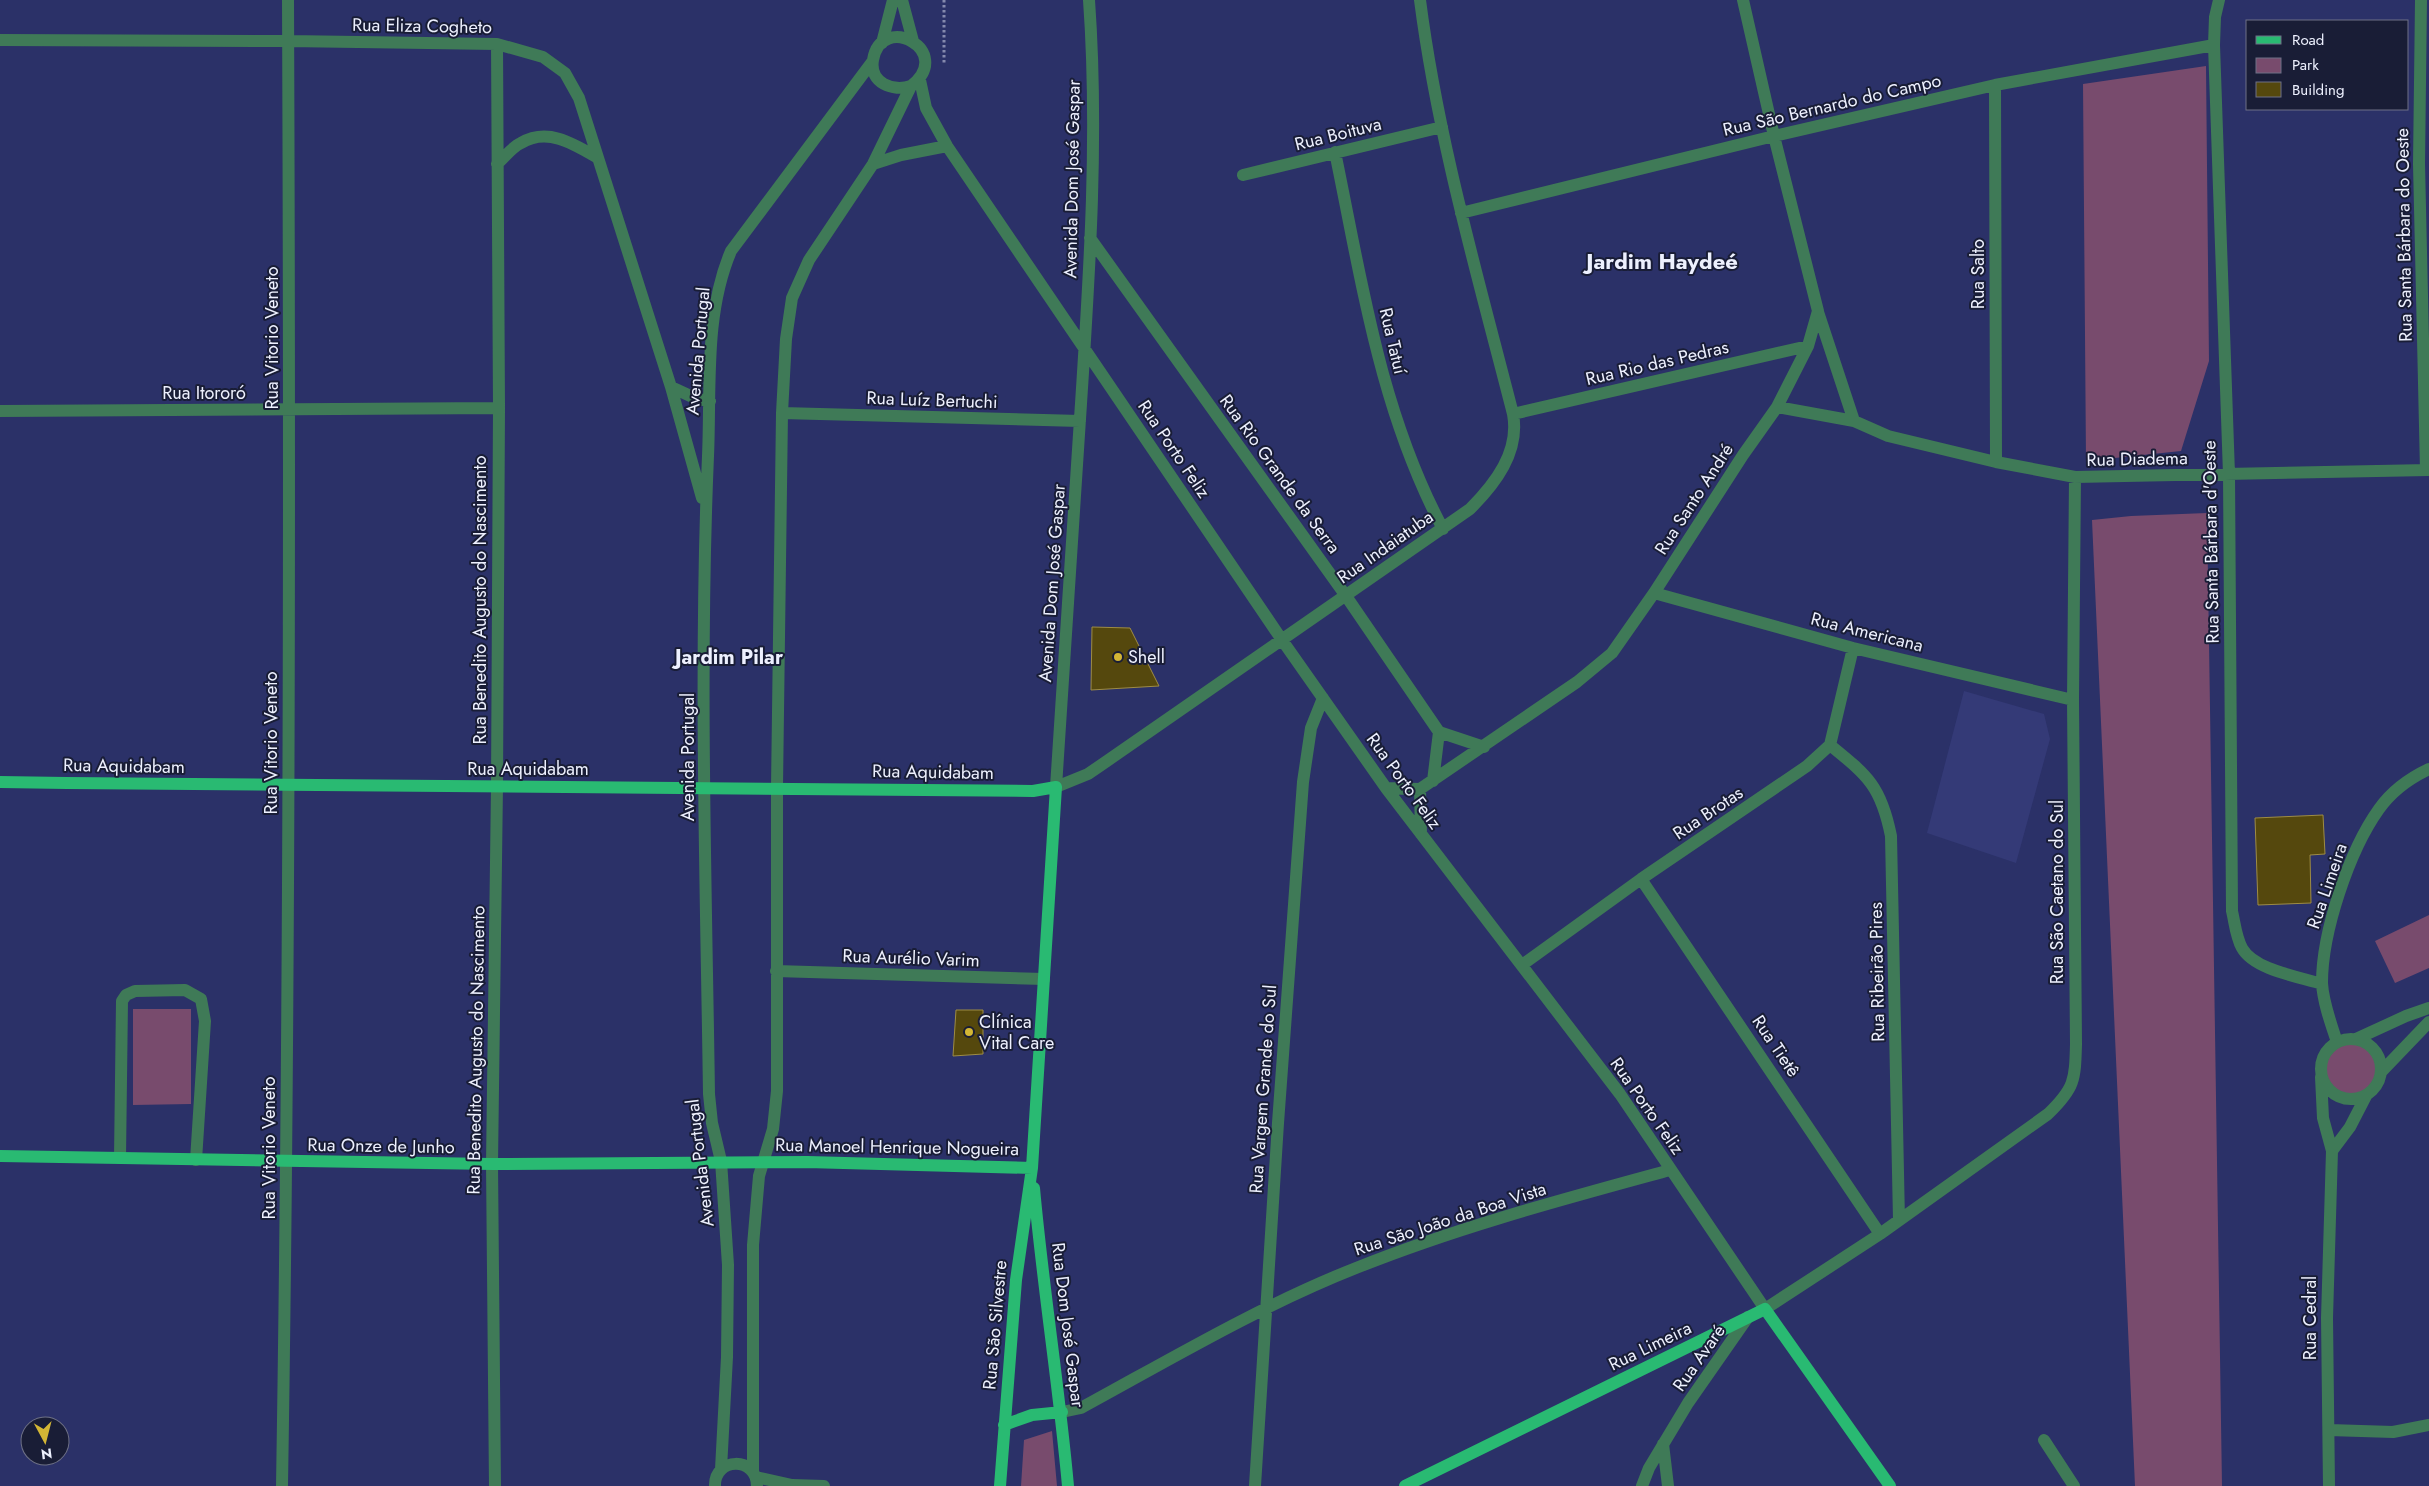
<svg xmlns="http://www.w3.org/2000/svg" width="2429" height="1486" font-family="Jost,sans-serif">
  <style>
    .built { fill: #343a77 }
    .green { fill: #784b6d }
    .building { fill: #55480d; stroke: #9e8c44 }
    .lines { fill: none; stroke-linecap: round; stroke-linejoin: round }
    .path { stroke: #8589ad; stroke-width: 3; stroke-dasharray: 2.5 2.5; stroke-linecap: butt }
    .minor { stroke: #3f7a57; stroke-width: 12 }
    .major { stroke: #29ba72; stroke-width: 12 }
    .poi-dot { fill: #d3b635; stroke: #191d36; stroke-width: 2 }
    .labels { text-anchor: middle; dominant-baseline: central; stroke-width: 4; stroke-linejoin: round; paint-order: stroke }
    .street-label { font-size: 18px; fill: #edf0fe; stroke: #191d36 }
    .poi-label { font-size: 18px; fill: #edf0fe; stroke: #191d36; text-anchor: start }
    .quarter-label { font-size: 20px; font-weight: bold; fill: #edf0fe; stroke: #191d36 }
    .district-label { font-size: 22px; font-weight: bold; fill: #edf0fe; stroke: #191d36 }
  </style>
  <rect width="100%" height="100%" fill="#2b3168"/>
  <!-- built -->
  <path class="built" d="M1964,691L2044,714L2050,739L2016,863L1927,833Z"/>
  <!-- green -->
  <path class="green" d="M2206,66L2209,361L2181,451L2086,461L2083,84Z
    M2207,513L2222,1486H2135L2092,520L2131,516Z
    M2429,915V968L2395,983L2375,941Z
    M133,1009H191V1104L133,1105Z
    M2325 1069a27 27 0 1 1 54 0a27 27 0 1 1-54 0Z
    M1052,1431L1057,1486H1021L1024,1440Z"/>
  <!-- building -->
  <path class="building" d="M1092,627L1130,628L1159,686L1091,690Z
    M2323,815L2325,854L2310,855L2311,903L2258,905L2255,818Z
    M956,1010H983V1054L953,1056Z"/>
  <g class="lines">
    <!-- path -->
    <path class="path" d="M944,0V63"/>
    <!-- minor -->
    <path class="minor" d="M902,0L913,41
      M1089,0C1099,139 1089,280 1080,419C1072,542 1064,664 1056,787L1088,774L1107,761L1470,509C1495,484 1520,452 1513,414C1478,277 1438,140 1420,0
      M2219,0L2215,17L2214,45L2229,474L2232,911C2235,924 2236,937 2242,948C2254,970 2300,977 2322,984
      M2421,0L2419,164L2426,470
      M0,40L288,41L497,44L543,57L565,73L579,98L671,387L702,498
      M882,43L893,0
      M920,80L926,108L947,146L1282,640L1386,788L1620,1094L1765,1309L1880,1234L2048,1114C2075,1088 2075,1080 2076,1044L2073,700L2075,477
      M1995,85L1996,462
      M1335,152C1362,282 1380,411 1443,529
      M497,164C505,157 512,147 521,143C548,127 574,144 598,158
      M873,164L901,155L947,146
      M1243,175L1442,127
      M1461,213L1774,136L1995,85L2214,45
      M1090,238L1346,596L1439,732L1484,747
      M1818,312L1854,421
      M671,387L697,399L710,401
      M1777,407L1854,421L1888,436L1996,462L2075,477L2429,470
      M0,411L499,408
      M782,413L1080,421
      M1513,414L1808,346
      M1654,593L1853,648L2073,700
      M1830,745C1868,776 1881,786 1891,836L1899,1220
      M1433,781L1439,732
      M1386,788L1420,789L1577,682L1612,653L1654,593L1743,455L1777,407L1808,346L1818,311L1774,136L1743,0
      M1420,789L1421,834
      M1641,879L1880,1234
      M1522,965L1641,879L1807,766L1830,745L1853,648
      M776,971L1044,979
      M2321 1069a30 30 0 1 1 60 0a30 30 0 1 1-60 0Z
      M2356,1039L2406,1016L2429,1008
      M2337,1042C2331,1024 2323,1002 2322,983C2322,932 2349,851 2379,809C2391,792 2410,778 2429,769
      M2382,1071L2429,1022
      M2321,1077L2323,1118L2332,1151L2327,1318L2329,1486
      M2332,1151L2350,1127L2366,1096
      M120,1158L122,1001L126,995L135,991L185,990L201,999L205,1021L196,1160
      M1062,1412L1081,1408C1171,1359 1260,1306 1356,1268C1458,1227 1564,1199 1670,1170
      M2329,1430L2393,1432L2429,1425
      M2044,1440L2074,1486
      M1663,1444L1668,1486
      M721,1469L727,1357L728,1265L721,1161L712,1123L709,1094C706,882 699,668 708,456C711,389 704,314 731,251L872,62
      M753,1471V1245L759,1176L773,1129L777,1091V787L782,413L786,339L792,298L809,260L873,164L911,86C956,51 881,11 873,60C869,83 893,92 911,86
      M756,1477L792,1485L824,1486
      M282,1486C290,991 290,495 288,0
      M495,1486L492,1164L497,786L499,408L497,44
      M715,1486C714,1457 757,1456 757,1486
      M1255,1486L1278,1123L1303,782L1311,728L1323,698
      M1642,1486L1649,1468L1688,1403L1748,1317"/>
    <!-- major -->
    <path class="major" d="M0,782C344,787 688,786 1033,791L1056,787L1032,1168L1016,1280L1000,1486
      M0,1156L492,1164L807,1162L1032,1168
      M1034,1188C1043,1288 1059,1386 1068,1486
      M1004,1425L1032,1415L1062,1412
      M1405,1486L1765,1309L1890,1486"/>
  </g>
  <!-- markers -->
  <g class="poi-dot">
    <circle cx="1118" cy="657" r="5"/>
    <circle cx="969" cy="1032" r="5"/>
  </g>
  <g class="labels">
    <!-- street labels -->
    <g class="street-label">
      <text transform="translate(422 26) rotate(1)">Rua Eliza Cogheto</text>
      <text transform="translate(1832 105) rotate(-13)">Rua São Bernardo do Campo</text>
      <text transform="translate(1338 134) rotate(-14)">Rua Boituva</text>
      <text transform="translate(1072 179) rotate(-89)">Avenida Dom José Gaspar</text>
      <text transform="translate(2404 235) rotate(-91)">Rua Santa Bárbara do Oeste</text>
      <text transform="translate(1978 274) rotate(-90)">Rua Salto</text>
      <text transform="translate(272 338) rotate(-90)">Rua Vitorio Veneto</text>
      <text transform="translate(1393 341) rotate(77)">Rua Tatuí</text>
      <text transform="translate(698 351) rotate(-85)">Avenida Portugal</text>
      <text transform="translate(1657 363) rotate(-13)">Rua Rio das Pedras</text>
      <text x="204" y="393">Rua Itororó</text>
      <text transform="translate(932 400) rotate(2)">Rua Luíz Bertuchi</text>
      <text transform="translate(1174 449) rotate(56)">Rua Porto Feliz</text>
      <text transform="translate(2137 459) rotate(-1)">Rua Diadema</text>
      <text transform="translate(1280 474) rotate(54)">Rua Rio Grande da Serra</text>
      <text transform="translate(1694 499) rotate(-57)">Rua Santo André</text>
      <text transform="translate(2211 542) rotate(-91)">Rua Santa Bárbara d'Oeste</text>
      <text transform="translate(1385 547) rotate(-35)">Rua Indaiatuba</text>
      <text transform="translate(1052 583) rotate(-86)">Avenida Dom José Gaspar</text>
      <text transform="translate(480 600) rotate(-90)">Rua Benedito Augusto do Nascimento</text>
      <text transform="translate(1867 632) rotate(14)">Rua Americana</text>
      <text transform="translate(271 743) rotate(-90)">Rua Vitorio Veneto</text>
      <text transform="translate(688 757) rotate(-90)">Avenida Portugal</text>
      <text transform="translate(124 766) rotate(1)">Rua Aquidabam</text>
      <text x="528" y="769">Rua Aquidabam</text>
      <text transform="translate(933 772) rotate(1)">Rua Aquidabam</text>
      <text transform="translate(1404 781) rotate(54)">Rua Porto Feliz</text>
      <text transform="translate(1708 813) rotate(-34)">Rua Brotas</text>
      <text transform="translate(2327 886) rotate(-71)">Rua Limeira</text>
      <text transform="translate(2057 892) rotate(-90)">Rua São Caetano do Sul</text>
      <text transform="translate(911 958) rotate(2)">Rua Aurélio Varim</text>
      <text transform="translate(1877 972) rotate(-91)">Rua Ribeirão Pires</text>
      <text transform="translate(1776 1046) rotate(56)">Rua Tietê</text>
      <text transform="translate(476 1050) rotate(-89)">Rua Benedito Augusto do Nascimento</text>
      <text transform="translate(1263 1089) rotate(-86)">Rua Vargem Grande do Sul</text>
      <text transform="translate(1647 1106) rotate(55)">Rua Porto Feliz</text>
      <text transform="translate(381 1146) rotate(1)">Rua Onze de Junho</text>
      <text transform="translate(897 1147) rotate(1)">Rua Manoel Henrique Nogueira</text>
      <text transform="translate(269 1148) rotate(-90)">Rua Vitorio Veneto</text>
      <text transform="translate(700 1163) rotate(-97)">Avenida Portugal</text>
      <text transform="translate(1450 1219) rotate(-18)">Rua São João da Boa Vista</text>
      <text transform="translate(2310 1318) rotate(-90)">Rua Cedral</text>
      <text transform="translate(995 1325) rotate(-85)">Rua São Silvestre</text>
      <text transform="translate(1068 1325) rotate(83)">Rua Dom José Gaspar</text>
      <text transform="translate(1650 1346) rotate(-26)">Rua Limeira</text>
      <text transform="translate(1699 1358) rotate(-55)">Rua Avaré</text>
    </g>
    <!-- poi labels -->
    <g class="poi-label">
      <text x="1128" y="657">Shell</text>
      <text x="979" y="1022">Clínica<tspan x="979" dy="21">Vital Care</tspan></text>
    </g>
    <!-- quarter labels -->
    <g class="quarter-label">
      <text x="729" y="657">Jardim Pilar</text>
    </g>
    <!-- district labels -->
    <g class="district-label">
      <text x="1662" y="261">Jardim Haydeé</text>
    </g>
  </g>
  <!-- legend -->
  <rect x="2246" y="20" width="162" height="90" fill="#191d36" stroke="#6e7186"/>
  <rect x="2256" y="36" width="25" height="8" fill="#29ba72" stroke="#6e7186"/>
  <text x="2292" y="45" font-size="15" fill="#edf0fe">Road</text>
  <rect x="2256" y="58" width="25" height="15" fill="#784b6d" stroke="#6e7186"/>
  <text x="2292" y="70" font-size="15" fill="#edf0fe">Park</text>
  <rect x="2256" y="82" width="25" height="15" fill="#55480d" stroke="#6e7186"/>
  <text x="2292" y="95" font-size="15" fill="#edf0fe">Building</text>
  <!-- north arrow -->
  <g transform="translate(45 1441) rotate(173)"><circle r="24" fill="#191d36" stroke="#6e7186"/>
  <path d="M0-4L9 19L0 12L-9 19Z" fill="#d3b635"/>
  <text y="-8" font-size="14" font-weight="bold" text-anchor="middle" fill="#edf0fe">N</text>
  </g>
</svg>
